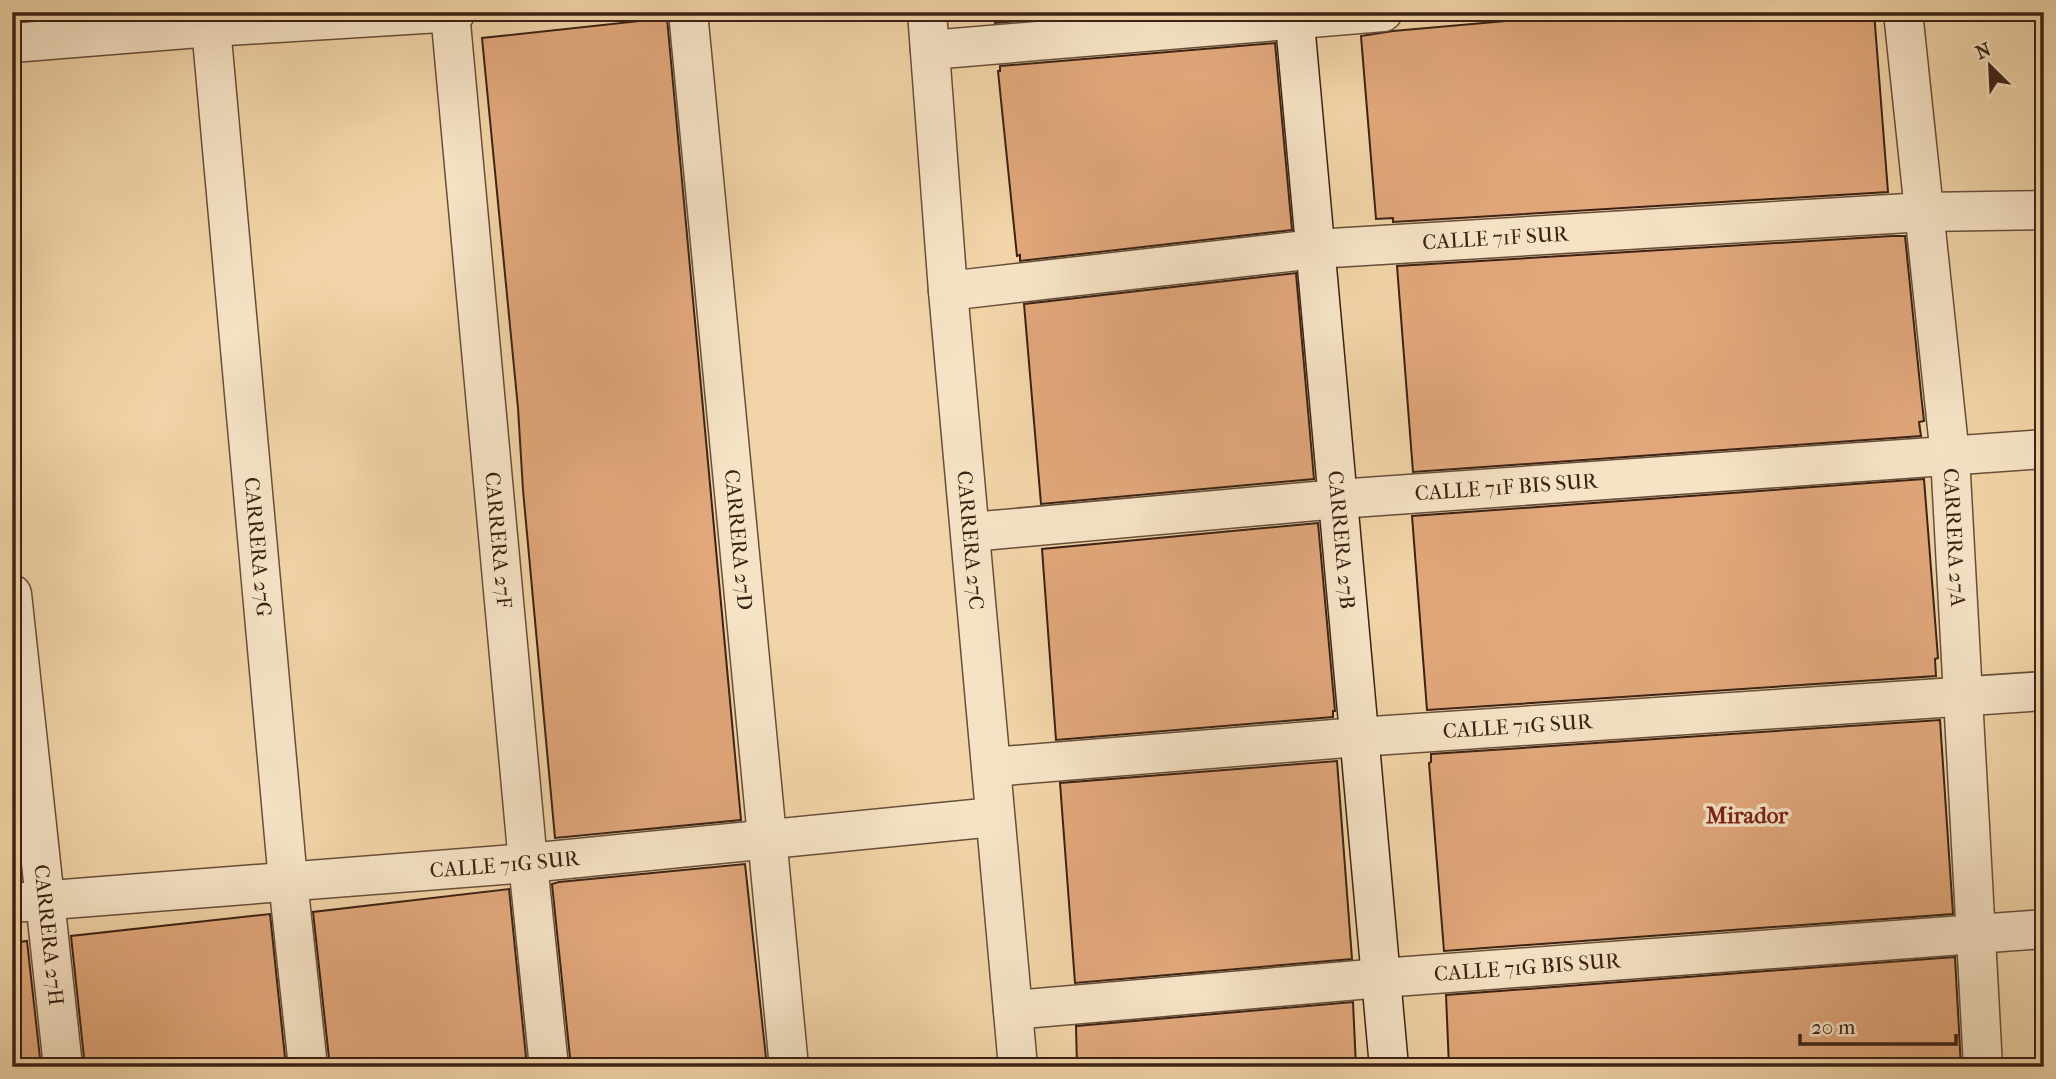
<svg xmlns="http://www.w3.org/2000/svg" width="2056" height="1079" font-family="'IM FELL French Canon',serif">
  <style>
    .building { fill: #e1a77b; stroke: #3b2215; stroke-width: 2 }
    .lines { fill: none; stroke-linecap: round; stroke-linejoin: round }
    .street-casing { stroke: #684e3a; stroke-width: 41 }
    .secondary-casing { stroke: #3b2215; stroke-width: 41 }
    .street { stroke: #f6e3c6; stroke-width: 38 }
    .secondary { stroke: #f6e3c6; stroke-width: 38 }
    .labels { text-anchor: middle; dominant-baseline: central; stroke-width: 7; stroke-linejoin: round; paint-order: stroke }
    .street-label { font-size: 21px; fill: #3b2215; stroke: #f6e3c6 }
    .neighbourhood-label { font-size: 23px; font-weight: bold; fill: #7a1f14; stroke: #f6e3c6 }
  </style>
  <rect width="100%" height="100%" fill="#f1d4a7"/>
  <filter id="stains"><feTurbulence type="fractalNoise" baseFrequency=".00286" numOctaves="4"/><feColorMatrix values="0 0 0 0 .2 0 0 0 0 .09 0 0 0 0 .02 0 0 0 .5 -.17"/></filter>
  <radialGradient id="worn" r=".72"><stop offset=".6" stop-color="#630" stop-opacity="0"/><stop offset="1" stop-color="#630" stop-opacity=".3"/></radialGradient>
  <!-- building -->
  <path class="building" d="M994,12H1118L995,23Z
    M1606,12H1874L1888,192L1393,222V218L1376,219L1361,36L1393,31Z
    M667,18L741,820L555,838L523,490L518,408L482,38Z
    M1275,43L1292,230L1020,261V255L1017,256L998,71H1000V66Z
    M1892,236H1905L1921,394L1924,421L1919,422L1921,436L1413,472L1397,266Z
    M1296,273L1314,479L1041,504L1024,304Z
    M1924,479L1938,658L1935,659L1936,676L1427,710L1412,516Z
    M1318,523L1335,711H1333V717L1056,740L1042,549Z
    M1940,720L1953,914L1444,951L1429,763L1431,762V754Z
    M1337,761L1352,959L1075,983L1060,783Z
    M745,864L767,1067H571L552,884L559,882Z
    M509,889L527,1067H330L313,912Z
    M270,914L286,1067H85L71,936Z
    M27,941L41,1067H12V943Z
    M1955,957L1961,1067H1449L1446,995Z
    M1353,1002L1356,1067H1077L1076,1026Z"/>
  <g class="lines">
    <defs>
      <g id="street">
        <path id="s1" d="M450,12L528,863L549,1067"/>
        <path id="s2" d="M688,12L789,1067"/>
        <path id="s3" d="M927,12L948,291L1018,1067"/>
        <path id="s4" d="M1903,12L1950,456L1983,1067"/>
        <path id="s5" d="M211,27L288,881L308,1067"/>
        <path d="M12,43L211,27L456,12"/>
        <path d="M930,50L1383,12"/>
        <path id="s6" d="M948,291L1315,249L1924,212L2044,210"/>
        <path id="s7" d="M971,532L1338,499L2044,449"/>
        <path id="s8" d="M12,594L63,1067"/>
        <path id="s9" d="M992,767L1358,737L2044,691"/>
        <path id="s10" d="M12,903L528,863L994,817"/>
        <path id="s11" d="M1013,1010L1381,978L2044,929"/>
      </g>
      <g id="secondary">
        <path id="s12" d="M1294,12L1389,1067"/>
      </g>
    </defs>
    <!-- street casing -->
    <use href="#street" class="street-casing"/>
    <!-- secondary casing -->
    <use href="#secondary" class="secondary-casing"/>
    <!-- street -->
    <use href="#street" class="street"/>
    <!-- secondary -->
    <use href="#secondary" class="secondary"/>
  </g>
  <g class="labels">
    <!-- street labels -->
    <g class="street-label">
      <text stroke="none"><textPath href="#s6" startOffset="550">CALLE 71F SUR</textPath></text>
      <text stroke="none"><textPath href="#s7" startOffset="537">CALLE 71F BIS SUR</textPath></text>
      <text stroke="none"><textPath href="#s12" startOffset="530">CARRERA 27B</textPath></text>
      <text stroke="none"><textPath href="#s4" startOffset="528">CARRERA 27A</textPath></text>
      <text stroke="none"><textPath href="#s1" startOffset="530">CARRERA 27F</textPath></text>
      <text stroke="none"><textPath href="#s2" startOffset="530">CARRERA 27D</textPath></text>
      <text stroke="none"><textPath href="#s3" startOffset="530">CARRERA 27C</textPath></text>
      <text stroke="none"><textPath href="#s5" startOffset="522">CARRERA 27G</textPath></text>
      <text stroke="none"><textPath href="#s9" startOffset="527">CALLE 71G SUR</textPath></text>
      <text stroke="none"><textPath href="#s10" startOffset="494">CALLE 71G SUR</textPath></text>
      <text stroke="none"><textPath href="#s8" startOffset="343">CARRERA 27H</textPath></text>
      <text stroke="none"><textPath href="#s11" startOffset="516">CALLE 71G BIS SUR</textPath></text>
    </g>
    <!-- neighbourhood labels -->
    <g class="neighbourhood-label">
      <text x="1747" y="815">Mirador</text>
    </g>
  </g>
  <!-- margin -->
  <rect width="2056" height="1079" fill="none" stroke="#f1d4a7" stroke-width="42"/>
  <rect x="14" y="14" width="2028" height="1051" fill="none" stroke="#3b2215" stroke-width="3.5"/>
  <rect x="21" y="21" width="2014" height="1037" fill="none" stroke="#3b2215" stroke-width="2"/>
  <!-- north arrow -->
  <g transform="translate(1990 66) rotate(336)" stroke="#f6e3c6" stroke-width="5" paint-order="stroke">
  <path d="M0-5L12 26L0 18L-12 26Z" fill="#3b2215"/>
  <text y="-10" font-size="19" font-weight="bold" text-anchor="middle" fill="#3b2215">N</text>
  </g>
  <!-- scale -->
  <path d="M1800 1034v10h156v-10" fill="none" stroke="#3b2215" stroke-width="3.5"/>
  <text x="1811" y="1034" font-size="21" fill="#3b2215" stroke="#f6e3c6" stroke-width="5" paint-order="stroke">20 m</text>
  <rect width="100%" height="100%" filter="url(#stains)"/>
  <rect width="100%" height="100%" fill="url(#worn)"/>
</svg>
